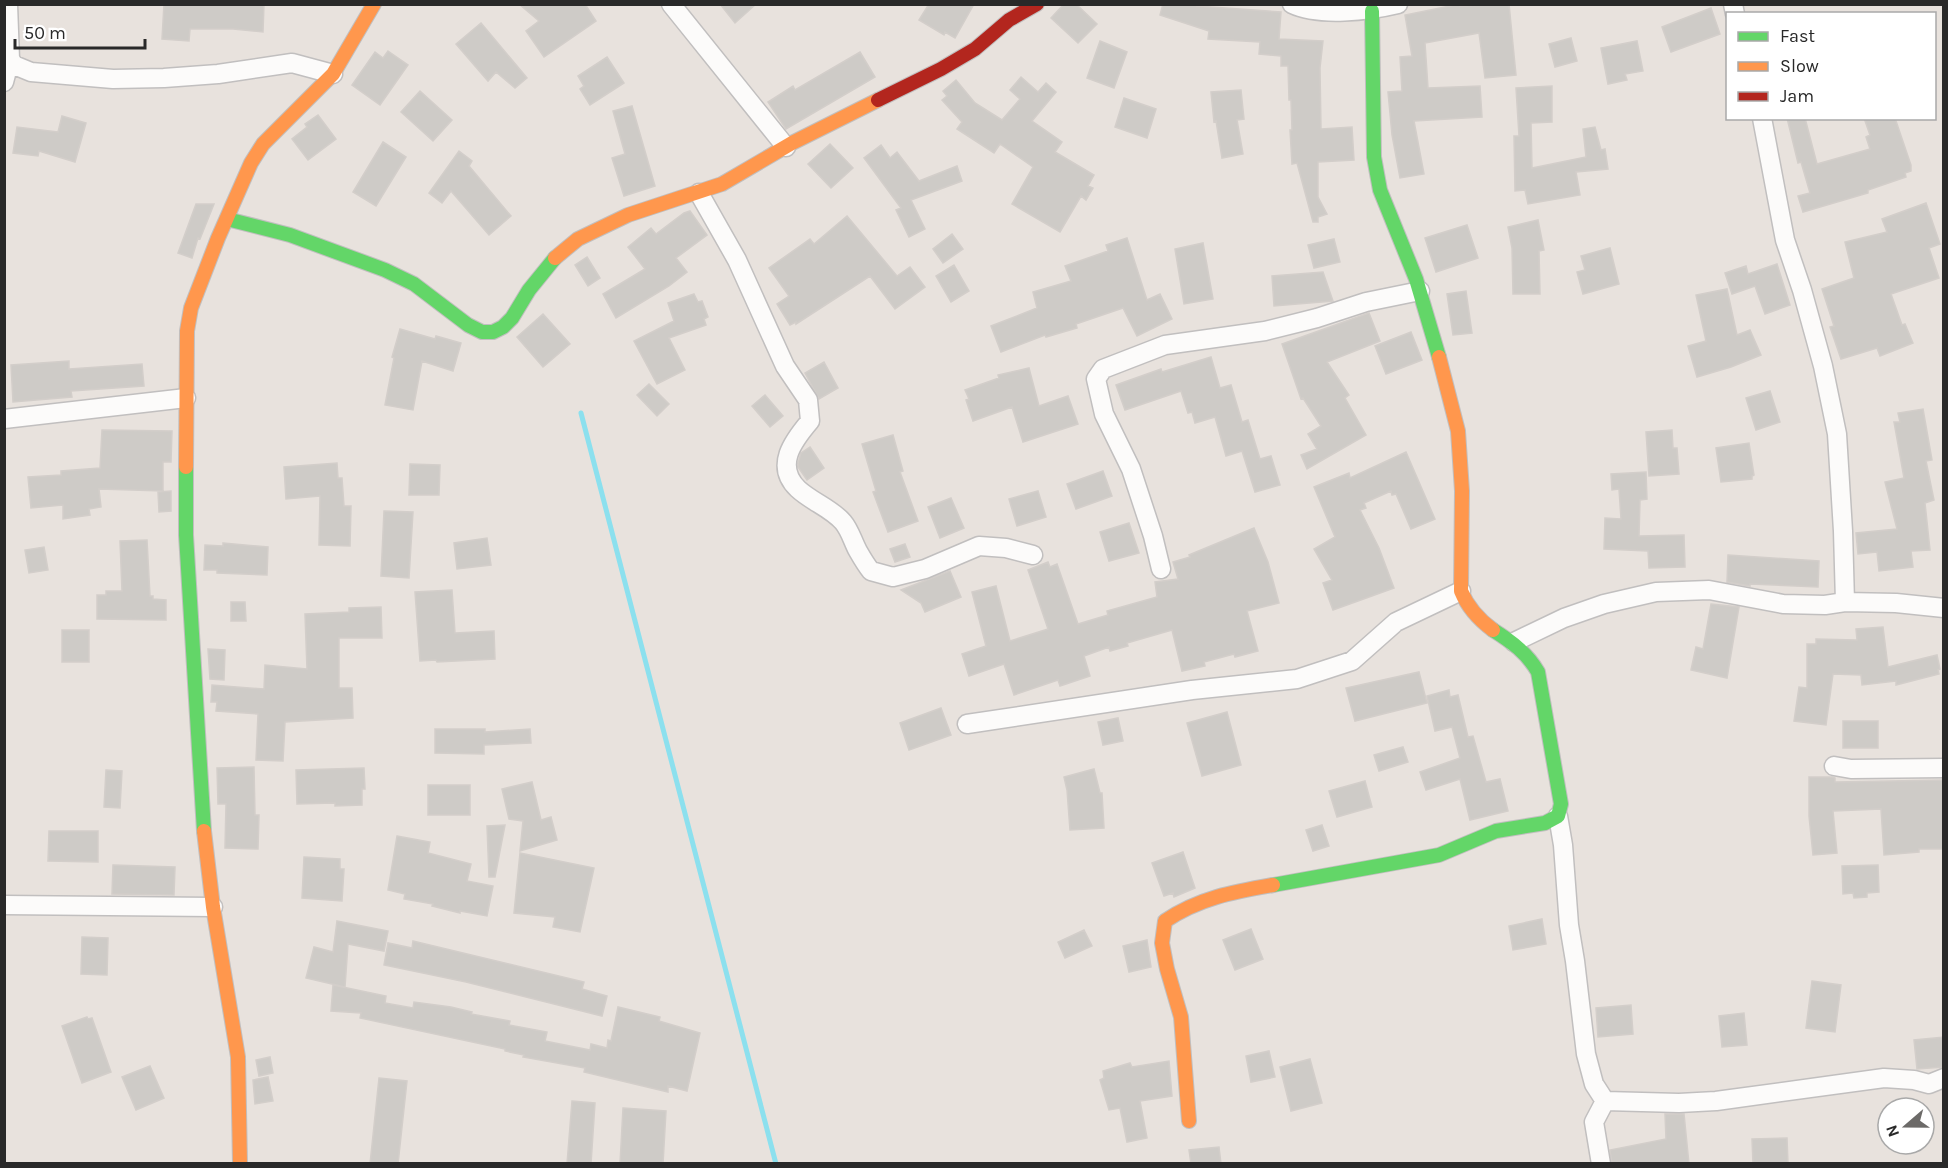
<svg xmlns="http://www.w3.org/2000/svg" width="1948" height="1168" font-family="Karla,sans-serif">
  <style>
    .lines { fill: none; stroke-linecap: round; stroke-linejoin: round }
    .stream { stroke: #8ce0ee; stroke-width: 5 }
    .building { fill: #cecbc7; stroke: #d3ceca; stroke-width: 1.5 }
    .street-casing { stroke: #c1bfbf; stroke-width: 21 }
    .fast-casing { stroke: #c1bfbf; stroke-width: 16 }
    .slow-casing { stroke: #c1bfbf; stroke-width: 16 }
    .jam-casing { stroke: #c1bfbf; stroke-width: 16 }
    .street { stroke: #fcfbfa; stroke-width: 18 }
    .fast { stroke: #63d668; stroke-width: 14 }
    .slow { stroke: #ff974d; stroke-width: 14 }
    .jam { stroke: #b3261e; stroke-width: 14 }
  </style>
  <rect width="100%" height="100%" fill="#e8e2dd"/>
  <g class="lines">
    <!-- stream -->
    <path class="stream" d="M581,413L776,1164"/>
  </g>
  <!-- building -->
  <path class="building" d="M164,4H264L263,32L233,29H190L189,41L162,39Z
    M519,4H585L596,21L544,57L526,31L539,21Z
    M720,4H756L735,23Z
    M929,4H974L955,38L945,32L944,35L919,20Z
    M1064,4H1076L1097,24L1078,43L1051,18Z
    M1163,4H1198L1197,6L1281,12L1279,39L1323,41L1320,68L1321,129L1352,127L1354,160L1318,162V197L1327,214L1318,217V222H1313L1297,163L1292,164L1290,130H1292L1291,100H1289L1288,66H1281V56L1259,54L1260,42L1208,39L1209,31L1160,15Z
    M1460,4V6L1509,4L1516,75L1485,78L1479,33L1425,43L1428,88L1480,86L1482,117L1414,121L1424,174L1400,178L1392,135L1388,92L1402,91L1400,57L1412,56L1405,15Z
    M1711,8L1720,34L1671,52L1662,27Z
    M481,23L527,78L515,88L496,72L488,81L456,44Z
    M1571,38L1577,61L1555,67L1549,44Z
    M1100,41L1127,52L1114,88L1087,78Z
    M1637,41L1643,71L1625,74L1627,80L1608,84L1601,48Z
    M388,51L408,65L380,105L352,85L375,52L383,58Z
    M860,52L875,77L786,129L768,102L793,86L795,90Z
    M607,57L624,83L590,105L580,89L584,86L578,76Z
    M1021,77L1038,92L1046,83L1056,92L1032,121L1062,142L1055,152L1094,175L1088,186L1093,188L1086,200L1081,196L1060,232L1012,204L1033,167L1000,144L994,153L957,129L962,122L942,100L947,96L943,91L956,80L975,103L1002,120L1020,99L1010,90Z
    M1552,86V122L1531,123L1532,168L1586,157L1583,129L1595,127L1601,150L1605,149L1608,169L1576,172L1580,195L1528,204L1525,190L1515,191L1514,136H1519L1516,88Z
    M1241,90L1244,119L1237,120L1243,154L1222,158L1216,121L1214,122L1211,92Z
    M420,91L452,120L433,141L401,112Z
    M1124,98L1156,109L1147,138L1115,127Z
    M632,106L655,186L624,196L612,158L625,154L613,111Z
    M318,115L336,139L308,160L292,139L307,127L305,124Z
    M62,116L86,123L75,162L39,151L38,156L13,153L17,127L58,132Z
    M1787,118H1805L1817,164L1870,149L1866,137L1870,135L1864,118H1895L1911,165V171L1905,173L1906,177L1868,190V193L1803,212L1798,196L1810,193L1801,162L1798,163Z
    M383,142L406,157L376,206L353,192Z
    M830,144L853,168L831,188L808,164Z
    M881,145L890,158L897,152L919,181L957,166L962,181L911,200L925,229L909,237L896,210L901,208L864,158Z
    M459,151L472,161L469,166L511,216L489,235L451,191L442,203L429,193Z
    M1926,203L1940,244L1929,248L1939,278L1891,294L1902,325L1905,324L1913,343L1880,356L1877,348L1841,359L1830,327L1834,326L1822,289L1854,278L1845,242L1887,232L1882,219Z
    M196,204H214L200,239L198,238L192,258L178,253Z
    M690,211L707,235L676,258L687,272L669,286L616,318L603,294L645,269L628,247L651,228L656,234L684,213Z
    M847,216L897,276L910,267L925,287L895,309L870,276L796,324V322L790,325L777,304L789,296L769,268L810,239L814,244Z
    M1538,220L1544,250L1539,251L1540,294H1513L1512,248L1508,227Z
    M1467,225L1478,258L1436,272L1425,238Z
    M952,234L963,249L943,263L933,249Z
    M1127,238L1147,300L1160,294L1172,319L1137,336L1123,308L1076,324L1077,328L1046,337L1045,335L1001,352L991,326L1037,308L1033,292L1071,281L1065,266L1108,251L1106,245Z
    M1334,239L1340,262L1314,268L1308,245Z
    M1203,243L1213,299L1184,304L1175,249Z
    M1610,248L1619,284L1583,294L1577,272L1585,270L1581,256Z
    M587,257L600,278L588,286L575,265Z
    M1777,264L1790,305L1765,314L1755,286L1732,294L1725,273L1746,266L1748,274Z
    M954,265L969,291L951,302L936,276Z
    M1323,272L1333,301L1274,306L1272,276Z
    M1727,289L1737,335L1750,330L1761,355L1731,367L1697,377L1688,346L1706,341L1696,295Z
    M1466,291L1472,333L1453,335L1447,294Z
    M694,294L698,302L702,301L708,317L704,319L706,325L669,338L685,370L657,384L634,341L674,321L668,303Z
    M1369,313L1380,341L1327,362L1349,395L1345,398L1366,435L1307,469L1301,455L1317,449L1308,434L1321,426L1303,398L1301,399L1282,344Z
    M543,314L570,344L543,367L517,337Z
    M400,329L435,339L436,336L461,343L453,371L422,361L413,410L385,405L394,358L392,357Z
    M1411,332L1422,360L1386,374L1375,346Z
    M1211,357L1220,388L1231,385L1242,422L1248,420L1260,459L1271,456L1280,485L1255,492L1242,451L1226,456L1215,417L1195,423L1192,412L1188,413L1181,391L1125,410L1116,385L1161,369L1162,372Z
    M69,361V369L142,364L144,386L71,391L72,397L13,402L11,365Z
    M824,362L838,388L819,399L805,373Z
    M1029,368L1039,406L1068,396L1078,424L1023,442L1012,407L973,421L966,400L969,399L965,390L999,378L998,375Z
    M649,384L669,404L657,416L637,395Z
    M1770,391L1780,422L1756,430L1746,398Z
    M765,395L783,416L770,427L752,406Z
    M1923,409L1932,460L1926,461L1934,500L1925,503L1930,550L1911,551L1913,567L1879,571L1877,552L1858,554L1856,533L1897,529L1885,482L1904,478L1894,422H1900L1898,413Z
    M102,430L172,431L171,462H163V491L99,489L101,507L89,509L90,515L63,519V505L31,508L28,477L61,475V471L100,468Z
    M1672,430L1673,448H1677L1679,474L1649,476L1646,432Z
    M893,435L903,471L900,472L918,521L888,532L873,492L876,491L862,444Z
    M1749,443L1754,475L1752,476V479L1721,482L1716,448Z
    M810,447L824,468L807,480L798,467V463L801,453Z
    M1406,452L1435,519L1411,529L1396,494L1392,495L1391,491L1364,503L1366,508L1360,510L1379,548L1394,588L1333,610L1323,583L1332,580L1314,549L1335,537L1314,487L1349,473L1350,478Z
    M337,463L338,478H342L344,506H351L350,546L319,545L320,496L286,499L284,467Z
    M410,464L440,465L439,495H409Z
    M1103,471L1112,496L1076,509L1067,484Z
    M1646,472L1647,499L1640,500L1639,536L1684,535L1685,567L1649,568L1648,551L1604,549L1605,518L1621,519L1619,489L1612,490L1611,474Z
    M171,491V511L159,512L158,492Z
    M1038,491L1046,517L1017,526L1009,499Z
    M951,498L964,528L940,538L928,507Z
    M384,511L413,512L409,578L381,576Z
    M1129,523L1139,553L1109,561L1100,532Z
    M1254,528L1268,562L1279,603L1247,611L1258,651L1235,657L1234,654L1204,662L1205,666L1182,671L1172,630L1127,643L1128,646L1110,651L1109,647L1084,656L1090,676L1060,686L1058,680L1014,695L1004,664L969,676L962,654L986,646L972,592L996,586L1010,641L1048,629L1028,570L1048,562L1050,567L1057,564L1078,624L1108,615L1107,611L1157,597L1155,582L1178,579L1173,562L1190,557L1189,555Z
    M487,538L491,565L457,569L454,543Z
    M147,540L150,596H153V599L166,600V620L97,619V595H106V591H122L120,541Z
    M223,543L268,547L267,575L217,573V570H204L205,545L223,546Z
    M905,544L910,557L895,562L890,549Z
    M44,547L48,570L29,573L25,550Z
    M1728,555L1819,561L1818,587L1750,584V586L1727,582Z
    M950,571L961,597L925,612L921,603L901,590Z
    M452,590L455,633L494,631L495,659L437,662L436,660L420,661L415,592Z
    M231,602H245L246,621H231Z
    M1711,604L1739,607L1727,678L1691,670L1696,647L1703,649Z
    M381,607L382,638H339V688H352L353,718L285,722L283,761L256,760L258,714L216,711L217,702H211L212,685L264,689L265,665L307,669L305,614L349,612V608Z
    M1883,627L1888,667L1937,655L1940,669L1938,670L1939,674L1896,685V681L1862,685L1861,675L1833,674L1826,725L1794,721L1799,687L1807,688V644H1816V639L1857,640L1856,629Z
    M62,630H89V662H62Z
    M208,649L225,650L224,680L210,679Z
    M1419,672L1427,703L1355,721L1346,688Z
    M1449,690L1450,697L1458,695L1468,737L1473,736L1486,782L1500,779L1508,811L1470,820L1460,779L1426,790L1420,772L1460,758L1452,727L1435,731L1427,696Z
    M941,708L951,735L909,750L900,723Z
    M1227,712L1241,765L1202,776L1187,723Z
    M1118,718L1123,741L1103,745L1098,722Z
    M1843,721H1878V748H1843Z
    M435,729H485V732L530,729L531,743L484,745V754L435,753Z
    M1403,747L1408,762L1379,771L1374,755Z
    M254,767L255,815H259L258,849L225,848L226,804H218L217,768Z
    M364,768L365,789H362V805L335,806V803L297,804L296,770Z
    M1094,769L1100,793H1102L1104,828L1070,830L1067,790L1064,777Z
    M106,770L122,771L120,808L104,807Z
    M1809,777H1832L1835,778V782L1944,780V849H1919V852L1884,855L1881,809L1833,811L1837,853L1813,855L1809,816Z
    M1365,781L1372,807L1337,817L1329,791Z
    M532,782L541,820L551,817L557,840L520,851L523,821L509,819L502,789Z
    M428,785H470V815H428Z
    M505,825L495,877H489L487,826Z
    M1322,825L1329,846L1313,851L1306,830Z
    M49,831H98V862L48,861Z
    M397,836L430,842L428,853L471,864L467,881L493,886L487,916L460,911V913L432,906L433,904L404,899L405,894L388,890Z
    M1183,852L1195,888L1174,897L1173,893L1164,896L1152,863Z
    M520,853L594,868L580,932L553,927L555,917L514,913Z
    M304,857L340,859V869H344L342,901L302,898Z
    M113,865L175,867L174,895L112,894Z
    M1878,865L1879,892L1867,893V897L1854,898L1853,893L1843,894L1842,866Z
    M1542,919L1546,944L1513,950L1509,926Z
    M337,921L388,931L384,951L348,944L345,987L306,978L314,947L333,952Z
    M1251,929L1263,959L1235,970L1223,940Z
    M1084,930L1092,946L1065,958L1058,942Z
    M82,937L108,938L107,975L81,974Z
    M1147,940L1151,967L1129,972L1123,946Z
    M413,941L584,982L582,989L607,996L602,1016L466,982L384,965L388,943L412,948Z
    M1812,981L1841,985L1835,1032L1806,1028Z
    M333,985L386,996L385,1003L413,1008L414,1002L451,1007L472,1012L471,1014L510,1021L509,1025L547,1032L545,1041L590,1050L591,1044L607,1048L608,1040L611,1041L618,1007L660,1017L659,1021L700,1033L687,1091L668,1086V1092L584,1072L585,1068L523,1057L524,1055L505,1051V1049L360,1018L361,1013L331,1011Z
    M1631,1005L1633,1034L1598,1037L1596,1008Z
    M1744,1013L1747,1045L1722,1047L1719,1016Z
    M87,1017L88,1019L92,1018L111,1072L82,1083L62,1026Z
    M1944,1037V1067L1917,1069L1914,1040Z
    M1269,1051L1275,1077L1251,1082L1246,1056Z
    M270,1057L273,1073L259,1076L256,1060Z
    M1310,1059L1322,1103L1291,1111L1280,1067Z
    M1169,1061L1172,1096L1140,1101L1147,1138L1127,1142L1120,1108L1109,1110L1100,1080L1104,1078L1103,1071L1130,1063L1132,1067Z
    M150,1066L164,1098L136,1110L122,1077Z
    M268,1077L273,1101L255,1104L253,1080Z
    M379,1078L407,1081L398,1164H370Z
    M572,1101L595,1103L591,1164H567Z
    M623,1108L666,1111L663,1164H620Z
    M1665,1114H1684L1689,1164H1612L1610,1150L1666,1139Z
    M1787,1138L1788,1164H1753L1752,1139Z
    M1219,1147L1221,1164H1191L1189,1150Z"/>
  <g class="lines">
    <defs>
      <path id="street" d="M8,4L10,59L14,65L31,72L113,79L164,78L218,74L292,63L333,74
        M671,4L786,147
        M1292,4C1319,17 1369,11 1398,4
        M1733,4L1735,14
        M4,82L10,59
        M1762,118L1785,240L1802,290L1823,366L1837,434L1843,531L1845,602
        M699,193L737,260L785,366L808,400L810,421C793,441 774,466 798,489C812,502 831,508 843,522C850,530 853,542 858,551C862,558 866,565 871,571L893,577L925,569L979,546L1006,548L1033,555
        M4,419L186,398
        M1161,569L1153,536L1131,469L1104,414L1096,379L1103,369L1165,345L1265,331L1317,318L1366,302L1420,291
        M1514,642L1564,618L1604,604L1656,592L1709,590L1783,604L1825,605L1845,602L1896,603L1944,608
        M967,724L1192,690L1297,679L1352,661L1396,622L1461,591
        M1834,766L1851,769L1944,768
        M1558,816L1563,845L1569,925L1575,961L1586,1054L1594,1084L1605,1101L1679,1103L1716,1101L1884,1078L1914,1080L1929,1084L1944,1078
        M4,905L213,907
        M1601,1164L1594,1122L1605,1101"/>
      <path id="fast" d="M1372,11L1374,157L1380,190L1416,279L1439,357
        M227,219L290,235L385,270L414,284L468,325L482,332H493L503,327L512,318L529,290L555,258
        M186,467V535L204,831
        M1273,885L1439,855L1496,831L1545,823L1558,816L1561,804L1538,672C1527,653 1512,642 1493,630"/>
      <path id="slow" d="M555,258L578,239L628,215L722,184L792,143L878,100
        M1439,357L1458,431L1462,491L1461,591C1468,608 1478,619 1493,630
        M186,467L187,331L191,308L218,238L251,163L263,144L333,74L374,4
        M204,831L213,907L238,1057L240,1164
        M1189,1121L1181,1017L1167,969L1162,943L1165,921C1199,898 1233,892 1273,885"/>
      <path id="jam" d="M878,100L941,69L975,49L1009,20L1037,4"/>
    </defs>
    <!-- street casing -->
    <use href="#street" class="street-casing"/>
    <!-- fast casing -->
    <use href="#fast" class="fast-casing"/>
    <!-- slow casing -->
    <use href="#slow" class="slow-casing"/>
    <!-- jam casing -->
    <use href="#jam" class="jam-casing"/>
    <!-- street -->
    <use href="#street" class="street"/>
    <!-- fast -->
    <use href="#fast" class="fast"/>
    <!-- slow -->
    <use href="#slow" class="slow"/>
    <!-- jam -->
    <use href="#jam" class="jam"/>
  </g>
  <!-- border -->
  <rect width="1948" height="1168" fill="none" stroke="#292929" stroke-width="12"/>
  <!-- legend -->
  <rect x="1726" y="12" width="210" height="108" fill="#ffffff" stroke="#a9a9a9" stroke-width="1.5"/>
  <rect x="1738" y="32" width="30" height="9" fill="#63d668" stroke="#a9a9a9" stroke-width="1.5"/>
  <text x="1780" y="42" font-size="18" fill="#292929">Fast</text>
  <rect x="1738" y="62" width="30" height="9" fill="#ff974d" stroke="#a9a9a9" stroke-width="1.5"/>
  <text x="1780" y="72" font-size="18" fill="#292929">Slow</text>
  <rect x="1738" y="92" width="30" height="9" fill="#b3261e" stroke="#a9a9a9" stroke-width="1.5"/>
  <text x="1780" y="102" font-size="18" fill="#292929">Jam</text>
  <!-- north arrow -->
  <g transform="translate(1906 1126) rotate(250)"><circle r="28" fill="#ffffff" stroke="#a9a9a9" stroke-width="1.5"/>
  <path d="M0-4.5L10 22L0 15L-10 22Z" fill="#6c6a68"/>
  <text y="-9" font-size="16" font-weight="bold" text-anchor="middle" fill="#292929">N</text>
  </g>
  <!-- scale -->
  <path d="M15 39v9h130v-9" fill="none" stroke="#292929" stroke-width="3"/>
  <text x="24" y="39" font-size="18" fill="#292929" stroke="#ffffff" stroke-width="4.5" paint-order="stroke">50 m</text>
</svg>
